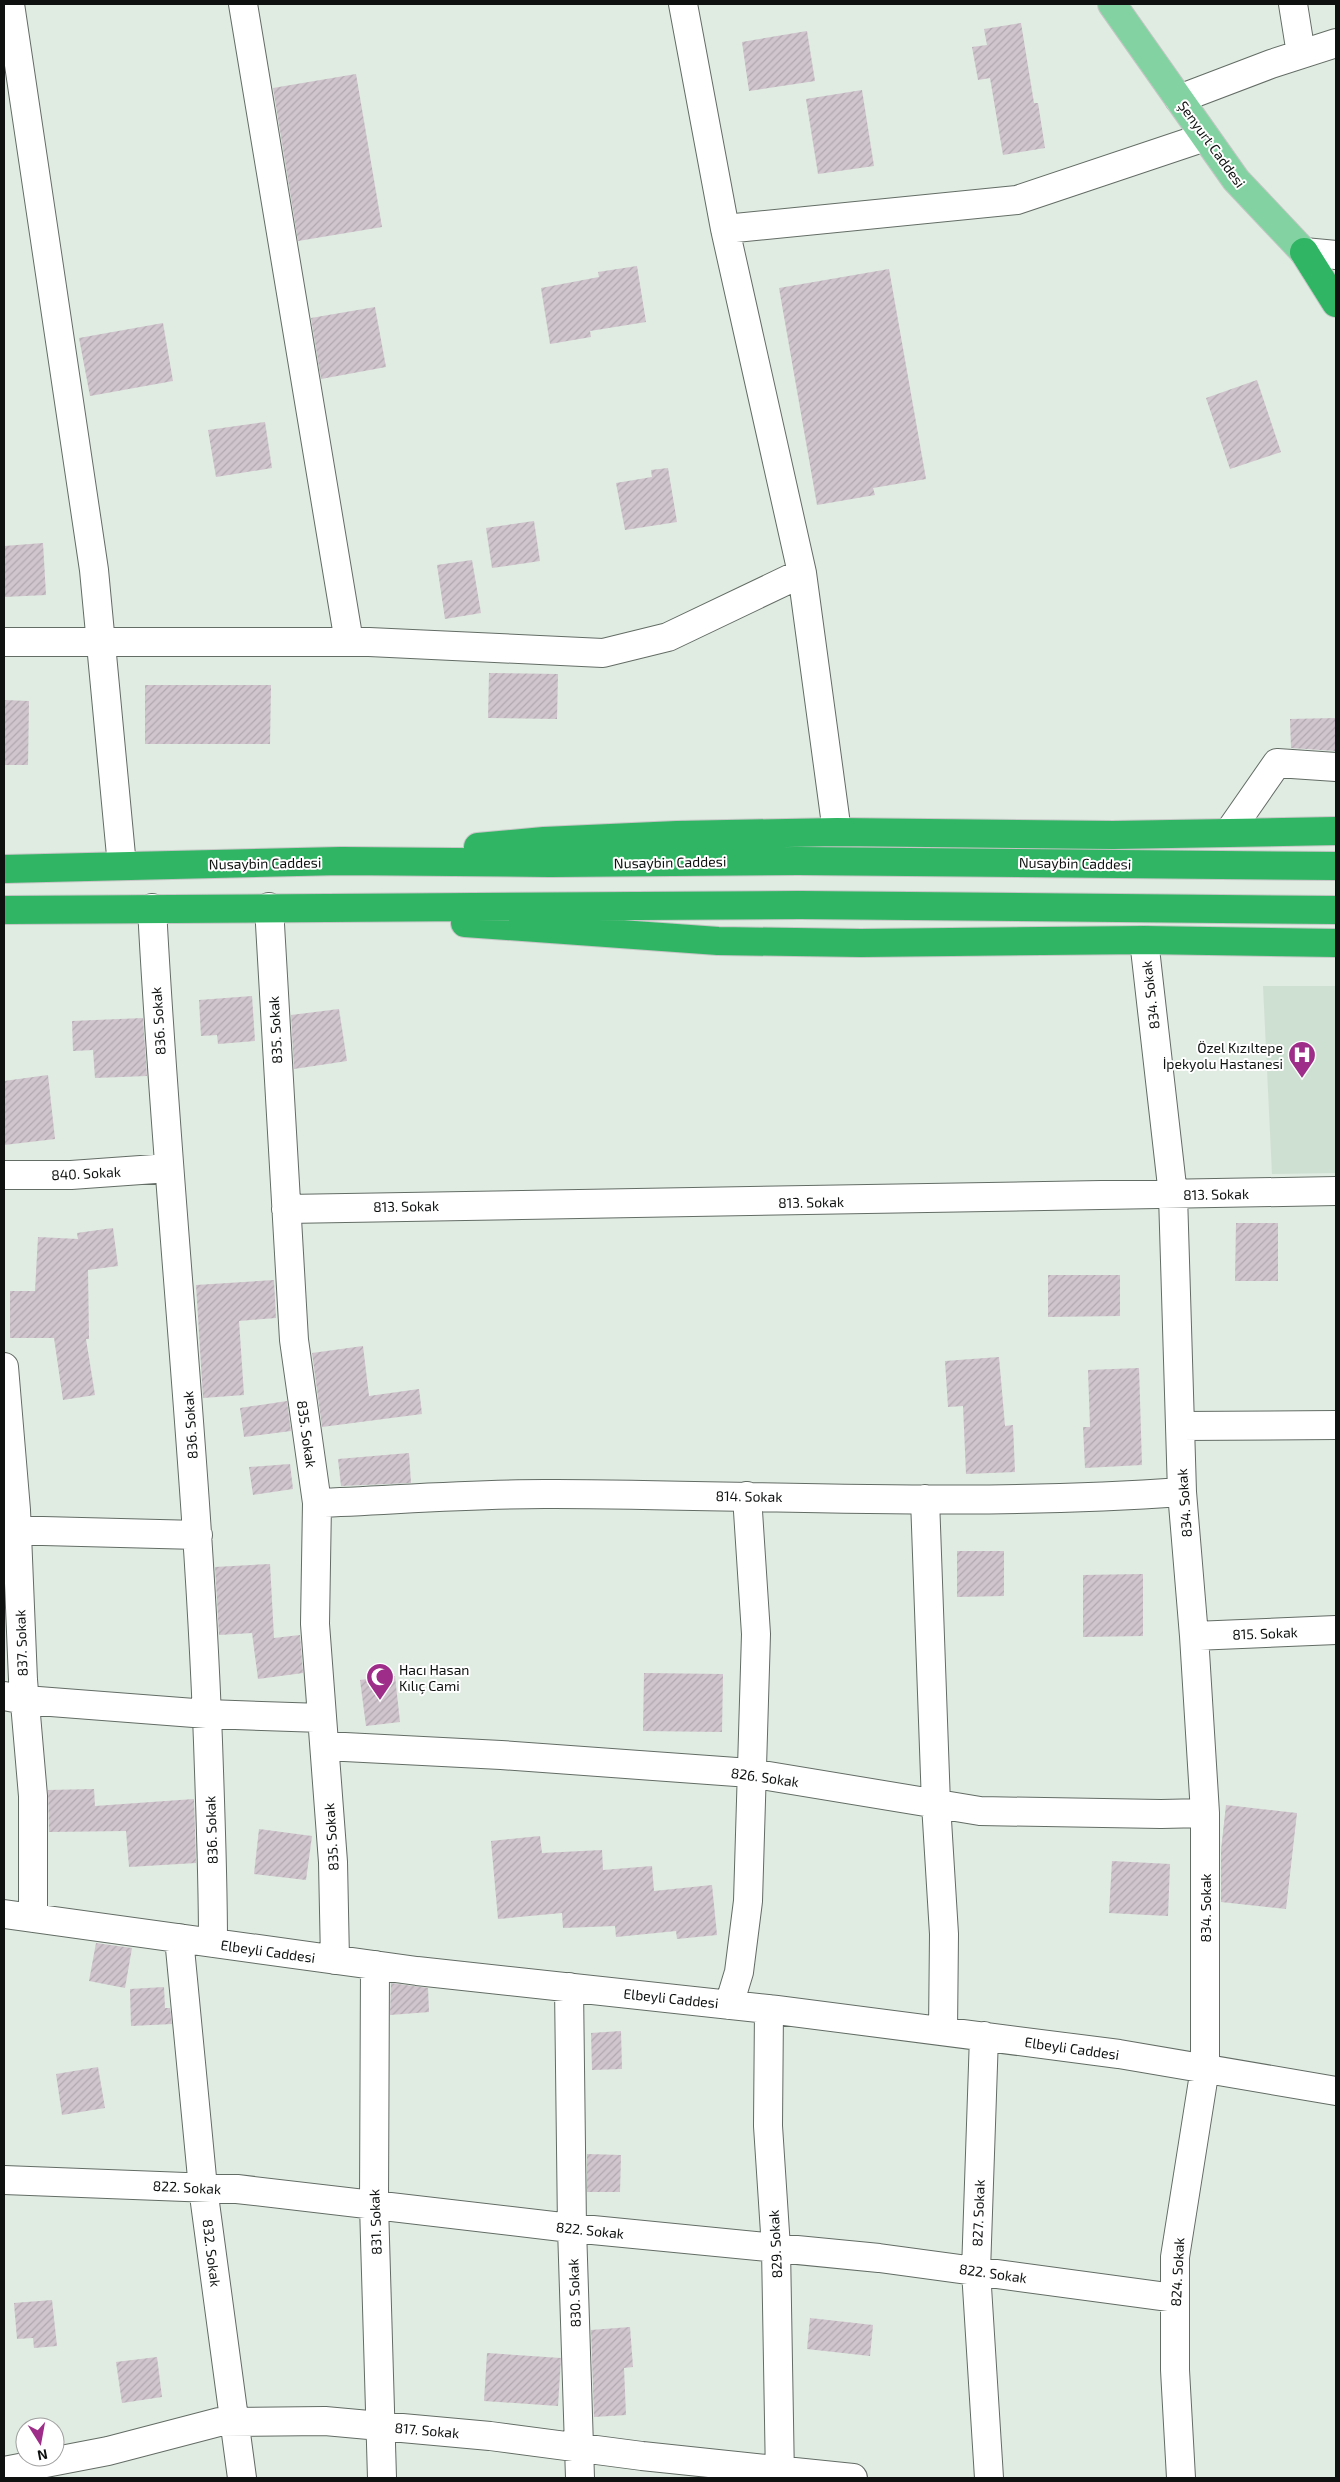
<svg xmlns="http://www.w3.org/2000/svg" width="1340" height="2482" font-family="'Exo 2',sans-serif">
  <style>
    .built { fill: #cee0d2 }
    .building { fill: url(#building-hatch) }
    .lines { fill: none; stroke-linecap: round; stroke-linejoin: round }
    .minor-casing { stroke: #636c65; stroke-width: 30 }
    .major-casing { stroke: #c5c6c5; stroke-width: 30 }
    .highway-casing { stroke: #c5c6c5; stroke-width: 30 }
    .minor { stroke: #fff; stroke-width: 28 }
    .major { stroke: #82d3a1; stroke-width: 28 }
    .highway { stroke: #2fb563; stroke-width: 28 }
    .labels { text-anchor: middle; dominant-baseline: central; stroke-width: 4; stroke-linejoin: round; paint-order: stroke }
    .street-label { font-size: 14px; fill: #0e110f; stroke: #fff }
    .poi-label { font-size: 14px; fill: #0e110f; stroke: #fff; text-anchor: end }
  </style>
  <defs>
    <pattern id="building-hatch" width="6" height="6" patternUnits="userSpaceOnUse" patternTransform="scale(1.25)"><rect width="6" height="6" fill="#d0c5cd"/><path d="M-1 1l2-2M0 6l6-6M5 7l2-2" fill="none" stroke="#b1a8af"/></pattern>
  </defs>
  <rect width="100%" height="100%" fill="#e0ebe2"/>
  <!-- built -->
  <path class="built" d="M1263,986H1336V1173L1272,1174Z"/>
  <!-- building -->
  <path class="building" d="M1021,23L1034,103H1038L1045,148L1003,155L990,78L978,80L972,47L987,45L984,29Z
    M807,31L815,81L749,91L742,42Z
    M356,74L382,227L298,241L273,88Z
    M862,90L874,166L818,174L806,99Z
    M637,266L646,322L590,331L591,337L550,344L541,288L599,277L598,272Z
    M889,269L926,479L873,488L875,495L817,505L779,288Z
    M375,307L386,367L321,379L311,318Z
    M163,323L173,381L90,396L79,338Z
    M1257,380L1281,452L1230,469L1206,398Z
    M265,422L272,468L216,477L208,430Z
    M668,468L677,522L625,530L616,483L652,477L651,470Z
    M534,521L540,561L492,568L486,528Z
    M43,543L46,595L4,597V546Z
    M472,560L481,613L445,619L437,565Z
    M489,673L558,674L557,719L488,718Z
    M145,685H271L270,744H145Z
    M4,700L29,701L28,765H4Z
    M1335,718V751L1291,748L1290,719Z
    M252,996L255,1041L218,1044L217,1035L201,1036L199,1000Z
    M339,1009L347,1061L294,1069L291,1015Z
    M143,1018L147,1076L95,1078L93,1050L73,1051L72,1021Z
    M48,1075L55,1139L4,1145V1081Z
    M1236,1223H1278V1281H1235Z
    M113,1228L118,1266L88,1270L89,1339H86L95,1395L63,1400L54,1338H10V1291H35L38,1237L78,1239L77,1233Z
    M1048,1275H1120V1316L1048,1317Z
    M274,1280L276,1318L239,1321L244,1395L203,1398L196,1285Z
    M363,1346L369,1396L419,1389L422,1414L322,1427L312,1353Z
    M999,1357L1005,1426L1013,1425L1015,1472L966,1474L963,1406L948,1407L945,1361Z
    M1139,1368L1142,1465L1085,1468L1083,1427H1090L1088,1370Z
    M287,1401L291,1431L244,1437L240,1408Z
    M409,1453L411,1483L341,1486L338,1459Z
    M290,1464L293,1489L253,1495L249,1467Z
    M957,1551H1004V1596L957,1597Z
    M270,1564L274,1638L300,1635L303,1673L258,1679L252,1633L219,1635L215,1567Z
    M1143,1574V1636L1083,1637V1575Z
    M644,1673L723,1674L722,1732L643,1731Z
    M395,1676L400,1722L366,1726L360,1680Z
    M94,1789L95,1806L194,1799L196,1863L129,1867L126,1831L49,1832L48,1790Z
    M1226,1805L1297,1813L1286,1909L1221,1902V1850Z
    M259,1829L312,1836L306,1880L254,1874Z
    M540,1836L542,1853L602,1850L603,1870L652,1866L654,1891L712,1885L717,1935L677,1939L676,1931L616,1937L615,1926L563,1928L562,1913L498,1919L491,1841Z
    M1112,1861L1170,1864L1168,1916L1109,1913Z
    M96,1943L132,1948L125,1988L89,1981Z
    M391,1983L428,1988L429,2012L390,2015Z
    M164,1987L165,2008H170L172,2024L131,2026L130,1989Z
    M621,2031L622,2069L592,2070L591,2033Z
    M98,2067L105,2108L62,2115L56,2074Z
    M587,2154L621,2155L620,2192H587Z
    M52,2300L57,2346L34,2348L33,2338L17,2339L14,2303Z
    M810,2318L873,2325L870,2356L807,2349Z
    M630,2327L633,2367L624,2368L626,2415L594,2417L591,2330Z
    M487,2353L561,2358L558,2406L484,2401Z
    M157,2357L162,2397L122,2403L116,2362Z"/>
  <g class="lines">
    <defs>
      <path id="minor" d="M10,4L94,570L122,866
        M243,4L349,642
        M683,4L725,229L802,573L837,832
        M1293,4L1301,54
        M1179,99L1271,64L1336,43
        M725,229L1017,200L1205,137
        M1304,252L1336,255
        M4,642H369L603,653L668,637L802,573
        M1229,832L1277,763L1336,767
        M269,907L294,1340L317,1503L315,1624L333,1862L335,1960
        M152,908C167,1196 200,1483 209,1771C211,1828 213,1885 213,1943
        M1144,940L1173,1195L1182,1492L1194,1636L1205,1813V2068L1175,2257V2370L1181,2478
        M4,1175H71L169,1168
        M286,1209L1336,1191
        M4,1367L16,1510L23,1680L33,1796V1918
        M1180,1426L1336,1425
        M925,1499L936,1804L944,1934L943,2031
        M317,1503C396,1500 477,1493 556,1494C764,1495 974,1507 1182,1492
        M4,1530L198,1535
        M1194,1636L1336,1630
        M4,1696L25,1700L207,1714L322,1718
        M325,1746L501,1755L750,1773L980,1811L1161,1814L1205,1813
        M4,1914L417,1971L777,2010L1119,2054L1336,2091
        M179,1938L203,2188L242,2478
        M375,1965L374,2205L382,2478
        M569,1987L572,2228L580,2478
        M729,2005L739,1972L748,1901L756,1634L747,1496
        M769,2009L768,2126L776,2248L780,2478
        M984,2036L976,2271L989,2478
        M4,2180L237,2189L562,2227L879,2258L1175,2298
        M4,2471L108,2451L219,2422L325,2421L490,2436L642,2456L853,2478"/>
      <path id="major" d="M1112,4L1236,180L1304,252"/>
      <path id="highway" d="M1304,252L1336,303
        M478,847L544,841L677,835L837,832L1113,835L1336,831
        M4,869L341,861L550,863L798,861L1336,866
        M4,910L800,905L1336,910
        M465,923L718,941L861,943L1144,940L1336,943"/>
    </defs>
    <!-- minor casing -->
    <use href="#minor" class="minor-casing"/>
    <!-- major casing -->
    <use href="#major" class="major-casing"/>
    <!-- highway casing -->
    <use href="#highway" class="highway-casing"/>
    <!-- minor -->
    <use href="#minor" class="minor"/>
    <!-- major -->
    <use href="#major" class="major"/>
    <!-- highway -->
    <use href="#highway" class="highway"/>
  </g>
  <!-- icons -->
  <defs>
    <symbol id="hospital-pin" viewBox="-11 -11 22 30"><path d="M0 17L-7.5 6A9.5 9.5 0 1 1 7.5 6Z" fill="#9e2d89" stroke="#fff"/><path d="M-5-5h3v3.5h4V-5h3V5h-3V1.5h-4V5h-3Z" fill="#fff"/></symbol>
    <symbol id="mosque-pin" viewBox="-11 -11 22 30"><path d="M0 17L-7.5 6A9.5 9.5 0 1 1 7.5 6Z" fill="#9e2d89" stroke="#fff"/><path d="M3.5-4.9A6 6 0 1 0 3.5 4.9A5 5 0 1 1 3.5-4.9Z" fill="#fff"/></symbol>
  </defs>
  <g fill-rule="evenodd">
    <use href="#hospital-pin" x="1286" y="1039" width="32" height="43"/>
    <use href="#mosque-pin" x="364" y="1661" width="32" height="43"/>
  </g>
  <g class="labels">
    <!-- street labels -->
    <g class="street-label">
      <text transform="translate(1212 144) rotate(54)">Şenyurt Caddesi</text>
      <text transform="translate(670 862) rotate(-1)">Nusaybin Caddesi</text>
      <text transform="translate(265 863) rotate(-1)">Nusaybin Caddesi</text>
      <text transform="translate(1075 863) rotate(1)">Nusaybin Caddesi</text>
      <text transform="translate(1150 995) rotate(-97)">834. Sokak</text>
      <text transform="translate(158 1021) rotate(-94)">836. Sokak</text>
      <text transform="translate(275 1030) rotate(-93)">835. Sokak</text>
      <text transform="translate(86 1173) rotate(-3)">840. Sokak</text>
      <text transform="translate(1216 1194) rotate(-1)">813. Sokak</text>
      <text transform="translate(811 1202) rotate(-1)">813. Sokak</text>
      <text transform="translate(406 1206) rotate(-1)">813. Sokak</text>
      <text transform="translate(190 1425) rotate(-94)">836. Sokak</text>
      <text transform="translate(307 1434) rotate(82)">835. Sokak</text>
      <text transform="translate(749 1496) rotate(1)">814. Sokak</text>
      <text transform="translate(1184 1503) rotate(-94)">834. Sokak</text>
      <text transform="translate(1265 1633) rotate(-2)">815. Sokak</text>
      <text transform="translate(21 1643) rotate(-92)">837. Sokak</text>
      <text transform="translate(765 1777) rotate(8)">826. Sokak</text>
      <text transform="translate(211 1830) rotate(-92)">836. Sokak</text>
      <text transform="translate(331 1837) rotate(-94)">835. Sokak</text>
      <text transform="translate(1205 1908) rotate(-90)">834. Sokak</text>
      <text transform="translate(268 1951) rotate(8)">Elbeyli Caddesi</text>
      <text transform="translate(671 1998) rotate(6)">Elbeyli Caddesi</text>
      <text transform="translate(1072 2048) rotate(8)">Elbeyli Caddesi</text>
      <text transform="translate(187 2187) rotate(3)">822. Sokak</text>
      <text transform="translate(978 2213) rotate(-88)">827. Sokak</text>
      <text transform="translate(375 2222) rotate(-92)">831. Sokak</text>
      <text transform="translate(590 2230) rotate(6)">822. Sokak</text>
      <text transform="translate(775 2244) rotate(-93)">829. Sokak</text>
      <text transform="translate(212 2253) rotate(83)">832. Sokak</text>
      <text transform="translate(1177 2272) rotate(-87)">824. Sokak</text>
      <text transform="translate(993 2273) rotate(8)">822. Sokak</text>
      <text transform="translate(574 2293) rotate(-92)">830. Sokak</text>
      <text transform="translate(427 2430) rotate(5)">817. Sokak</text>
    </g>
    <!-- poi labels -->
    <g class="poi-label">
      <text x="1283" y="1047">Özel Kızıltepe<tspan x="1283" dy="16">İpekyolu Hastanesi</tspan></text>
      <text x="399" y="1669" text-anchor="start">Hacı Hasan<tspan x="399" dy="16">Kılıç Cami</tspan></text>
    </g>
  </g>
  <!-- border -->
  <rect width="1340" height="2482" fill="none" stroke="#0e110f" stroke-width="10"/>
  <!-- north arrow -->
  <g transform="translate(40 2442) rotate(169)"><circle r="24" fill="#ffffff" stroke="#9fa09f"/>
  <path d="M0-4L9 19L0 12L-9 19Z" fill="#9e2d89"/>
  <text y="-8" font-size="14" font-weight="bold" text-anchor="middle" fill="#0e110f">N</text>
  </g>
</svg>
